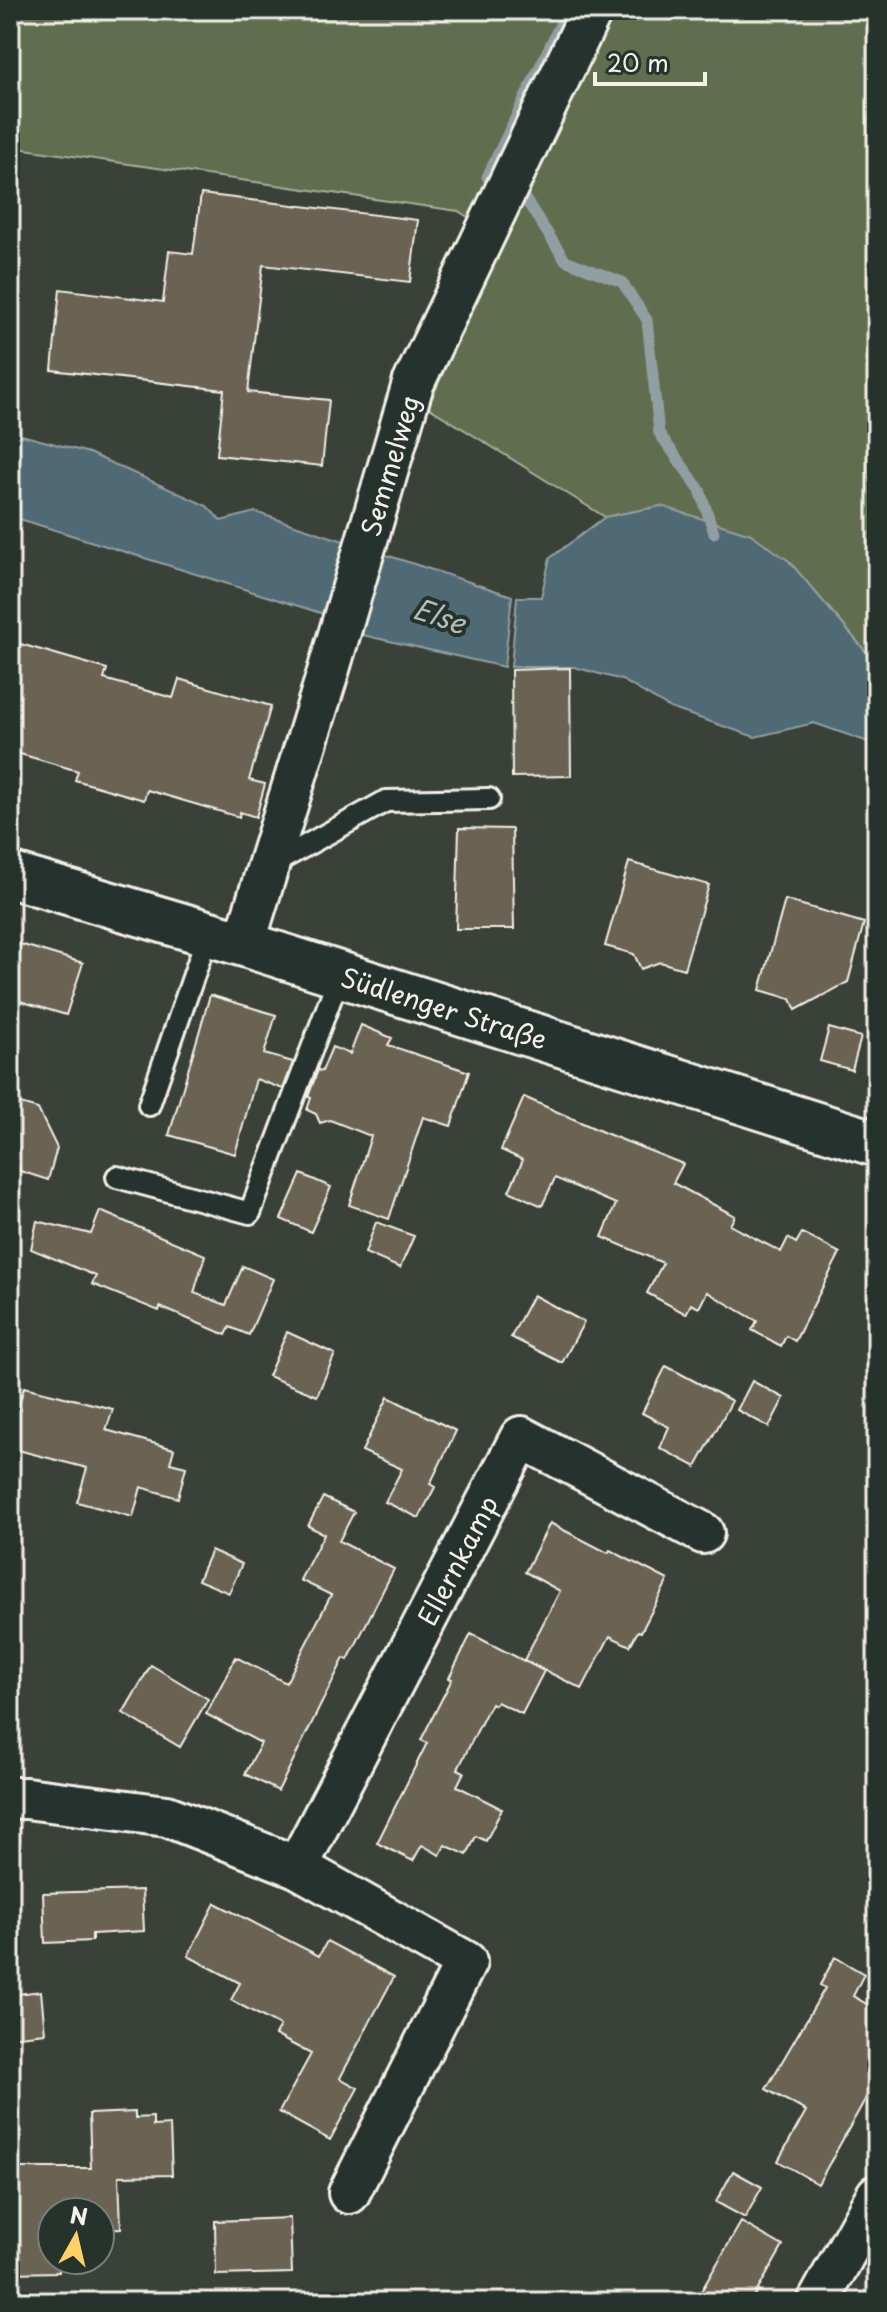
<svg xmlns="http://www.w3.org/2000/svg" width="887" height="2312" font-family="'Playpen Sans',sans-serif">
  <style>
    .green { fill: #606d4f; stroke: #aaaf9c; stroke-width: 2 }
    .water { fill: #506974; stroke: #929fa2; stroke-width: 2 }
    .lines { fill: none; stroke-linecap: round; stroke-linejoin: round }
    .stream { stroke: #929fa2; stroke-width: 11 }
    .building { fill: #6a6253; stroke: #f4f1e8; stroke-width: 2 }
    .service-casing { stroke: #f4f1e8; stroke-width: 26 }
    .minor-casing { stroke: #f4f1e8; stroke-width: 46 }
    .secondary-casing { stroke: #f4f1e8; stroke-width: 50 }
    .service { stroke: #26332d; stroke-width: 20 }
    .minor { stroke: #26332d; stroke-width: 40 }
    .secondary { stroke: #26332d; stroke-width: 44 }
    .labels { text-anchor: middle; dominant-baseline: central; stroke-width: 8; stroke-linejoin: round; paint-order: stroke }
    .street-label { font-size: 26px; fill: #f4f1e8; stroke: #26332d }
    .water-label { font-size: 28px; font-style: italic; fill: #b2bbba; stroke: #26332d }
  </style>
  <rect width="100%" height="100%" fill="#3a4138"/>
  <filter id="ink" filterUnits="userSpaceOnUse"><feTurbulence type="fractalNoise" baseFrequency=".0125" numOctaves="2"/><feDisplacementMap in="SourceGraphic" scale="16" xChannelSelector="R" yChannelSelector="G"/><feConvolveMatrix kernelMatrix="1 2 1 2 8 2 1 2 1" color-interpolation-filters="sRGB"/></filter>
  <g filter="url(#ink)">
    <!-- green -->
    <path class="green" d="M10,10H581L475,221L458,211L10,147Z
      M612,10H877V665L789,561L661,506L605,517L428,407L502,239Z"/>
    <!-- water -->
    <path class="water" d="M10,432L89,453L207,506L221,521L255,512L512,596L504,667L354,633L324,614L10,516Z
      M661,506L751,534L789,561L877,665V745L814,723L755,737L670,708L622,680L574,667H511L517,597H541L550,558L605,517Z"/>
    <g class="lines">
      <!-- stream -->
      <path class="stream" d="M487,177L567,10
        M524,197L565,260L622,282L647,320L659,433L700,490L714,533"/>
    </g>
    <!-- building -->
    <path class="building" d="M201,194L418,220L410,282L263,265L248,392L329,400L322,466L217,455L224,390L52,370L60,289L163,302L169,251L193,254Z
      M10,641L107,669L104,679L173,698L179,679L271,706L249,780L265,784L256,817L240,812L239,817L147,790L144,800L75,780L78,771L10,751Z
      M570,668L571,776L512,777L511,670Z
      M459,828L512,829L514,929H456Z
      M629,862L709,885L684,969L660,962L641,969L634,954L605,946Z
      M785,900L864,923L848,982L796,1010L791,999L760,990Z
      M10,941L83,963L66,1015L10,998Z
      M210,995L276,1015L264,1054L293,1062L283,1089L256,1079L235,1154L169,1135Z
      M361,1025L392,1038L388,1045L469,1072L451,1126L423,1117L389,1219L349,1205L371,1136L330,1120L320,1123L316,1114L307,1110L311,1098L308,1097L318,1070L322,1071L332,1047L350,1054Z
      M829,1028L861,1037L852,1070L820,1061Z
      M524,1097L605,1133L683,1164L673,1183L735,1216L730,1225L781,1252L788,1238L796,1243L802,1233L840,1253L795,1341L786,1336L781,1346L752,1330L757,1321L707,1292L699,1308L691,1304L686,1314L647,1293L663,1263L602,1237L616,1204L555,1178L542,1206L509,1191L523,1160L501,1150Z
      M10,1101L38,1109L57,1148L48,1180L20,1171L10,1152Z
      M301,1174L331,1187L311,1232L281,1219Z
      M100,1211L205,1255L194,1293L226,1305L243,1266L273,1279L249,1335L230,1327L226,1335L160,1307L159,1311L92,1284L96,1276L31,1249L37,1221L91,1234Z
      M376,1222L414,1236L400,1268L365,1253Z
      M533,1295L584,1322L562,1363L511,1337Z
      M287,1332L335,1354L317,1396L268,1376Z
      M666,1366L732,1401L696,1467L660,1448L669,1427L642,1413Z
      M752,1381L784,1398L769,1427L737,1410Z
      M24,1387L113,1409L106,1430L174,1449L170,1463L186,1467L178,1498L141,1487L133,1517L77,1502L87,1468L10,1448V1437Z
      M388,1397L456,1431L430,1484L435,1487L419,1518L385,1502L402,1469L362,1451Z
      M323,1497L354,1512L339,1541L394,1569L348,1660L344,1658L278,1791L245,1774L261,1743L206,1714L236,1657L286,1683L331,1595L300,1580L324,1534L308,1526Z
      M550,1523L608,1553L610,1550L668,1580L641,1632L638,1631L630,1646L610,1636L582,1689L524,1660L560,1591L525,1572Z
      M211,1550L242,1564L229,1593L198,1580Z
      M471,1634L544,1671L522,1714L497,1702L495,1705L491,1703L458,1769L464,1772L457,1786L502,1809L486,1841L476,1836L467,1855L445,1845L440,1855L422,1845L413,1861L377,1843L427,1743L421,1740L452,1679L449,1678Z
      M151,1665L208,1699L180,1747L123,1713Z
      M142,1890L144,1931L92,1934V1941L45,1943L43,1893Z
      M215,1903L319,1956L327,1941L394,1977L340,2078L358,2088L330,2140L279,2112L311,2054L275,2035L280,2026L231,2000L240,1983L188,1956Z
      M835,1957L864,1974L853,1996L877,2010V2078L818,2184L778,2161L806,2111L766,2089L825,1988L820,1985Z
      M41,1991L45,2033L10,2037V1995Z
      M135,2112V2118L153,2117V2126L170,2125L172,2175L119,2176L121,2228L100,2229V2212H52V2260H58L59,2272L10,2273V2168H91L89,2114Z
      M733,2171L762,2187L745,2218L716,2202Z
      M290,2218L292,2273L216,2275L215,2221Z
      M741,2222L783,2246L751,2302H695Z"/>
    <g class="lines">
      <defs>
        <path id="service" d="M271,865L386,801L489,799
          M149,1105L208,934
          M117,1177L250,1213L340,974"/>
        <g id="minor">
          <path id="s1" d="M244,944L326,679L413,384L592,10"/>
          <path d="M10,1798H26L167,1816L297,1867L466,1962L349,2193"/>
          <path id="s2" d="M297,1867L521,1437L703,1533"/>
          <path d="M818,2302L877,2195"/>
        </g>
        <g id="secondary">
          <path id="s3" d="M10,875L244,944L877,1144"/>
        </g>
      </defs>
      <!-- service casing -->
      <use href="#service" class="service-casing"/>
      <!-- minor casing -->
      <use href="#minor" class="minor-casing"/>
      <!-- secondary casing -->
      <use href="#secondary" class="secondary-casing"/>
      <!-- service -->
      <use href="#service" class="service"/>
      <!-- minor -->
      <use href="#minor" class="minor"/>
      <!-- secondary -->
      <use href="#secondary" class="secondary"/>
    </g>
  </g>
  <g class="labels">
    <!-- street labels -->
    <g class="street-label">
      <text stroke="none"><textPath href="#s1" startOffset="500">Semmelweg</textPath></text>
      <text stroke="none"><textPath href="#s3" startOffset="454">Südlenger Straße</textPath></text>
      <text stroke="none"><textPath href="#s2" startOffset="346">Ellernkamp</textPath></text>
    </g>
    <!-- water labels -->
    <g class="water-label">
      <text transform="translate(440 615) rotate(19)">Else</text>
    </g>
  </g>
  <!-- margin -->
  <rect width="887" height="2312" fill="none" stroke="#26332d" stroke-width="40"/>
  <rect x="20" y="20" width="847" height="2272" fill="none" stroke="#f4f1e8" stroke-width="3" filter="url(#ink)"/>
  <!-- north arrow -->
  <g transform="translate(76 2236) rotate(8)"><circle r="38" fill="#26332d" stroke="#787f78" stroke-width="2"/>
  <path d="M0-6L14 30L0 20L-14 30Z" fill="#ffd166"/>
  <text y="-12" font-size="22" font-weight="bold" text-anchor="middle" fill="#f4f1e8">N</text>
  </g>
  <!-- scale -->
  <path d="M595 72v12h110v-12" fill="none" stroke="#f4f1e8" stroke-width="4"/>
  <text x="607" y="72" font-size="24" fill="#f4f1e8" stroke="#26332d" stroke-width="6" paint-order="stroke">20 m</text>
</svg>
